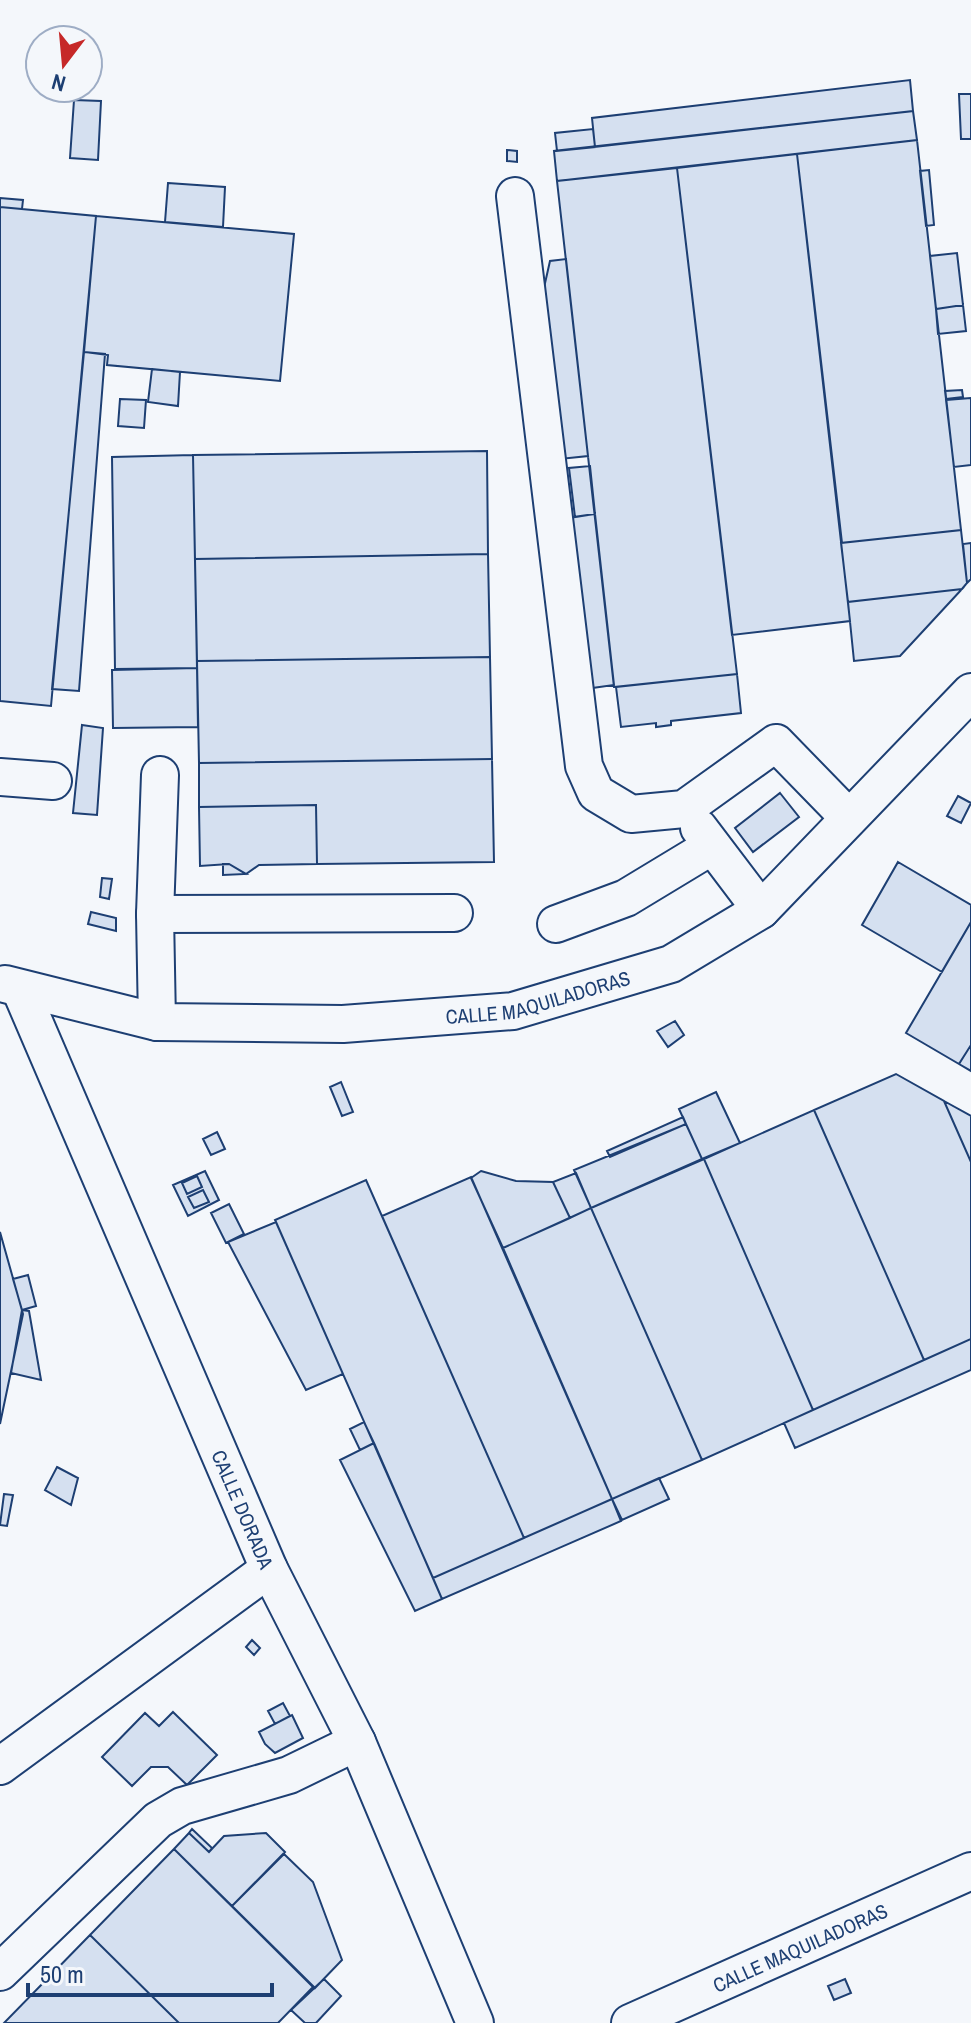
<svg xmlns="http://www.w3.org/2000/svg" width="971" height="2023" font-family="'Archivo Narrow',sans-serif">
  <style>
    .building { fill: #d5e0f0; stroke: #1d3f73; stroke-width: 2; fill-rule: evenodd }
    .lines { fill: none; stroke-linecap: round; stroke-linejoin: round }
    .minor-casing { stroke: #1d3f73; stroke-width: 40 }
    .minor { stroke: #f4f7fb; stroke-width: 36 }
    .labels { text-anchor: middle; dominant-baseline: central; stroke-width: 6; stroke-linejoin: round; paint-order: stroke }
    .street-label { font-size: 20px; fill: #1d3f73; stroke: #f4f7fb }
  </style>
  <rect width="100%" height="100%" fill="#f4f7fb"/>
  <!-- building -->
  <path class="building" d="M910,80L913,111L595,147L592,118Z
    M959,94H971V139H961Z
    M74,100L101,101L98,160L70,158Z
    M913,111L917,140L557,181L554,151Z
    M593,129L595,147L557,151L555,133Z
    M917,140L961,530L842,543L797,154Z
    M507,150L517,151V162L507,161Z
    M797,154L850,621L732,635L677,168Z
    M677,168L737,674L614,687L557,181Z
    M929,170L934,225L926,226L920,171Z
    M168,183L225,187L223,227L165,222Z
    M0,198L23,200L22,209L0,207Z
    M0,207L96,216L51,706L0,701Z
    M96,216L294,234L280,381L107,365L108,355L84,352Z
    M957,253L963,305L936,309L930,256Z
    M566,259L588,456L560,459L541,301L550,261Z
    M963,305L966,331L938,334L936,309Z
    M84,352L105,354L79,691L52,689Z
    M152,369L180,372L178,406L148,402Z
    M962,390L963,397L946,399L945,391Z
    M971,398V465L954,467L946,400Z
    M120,399L146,400L144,428L118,426Z
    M487,451L488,554L195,559L193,455Z
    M193,455L197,668L115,669L112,457Z
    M590,466L595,514L575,517L569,468Z
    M595,514L614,685L585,689L566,518Z
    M961,530L967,583L962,589L848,602L841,543Z
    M971,543V579L967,583L963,544Z
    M488,554L490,657L197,661L195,559Z
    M962,589L900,656L854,661L848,602Z
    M490,657L492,759L199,763L197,661Z
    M197,668L198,727L113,728L112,670Z
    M737,674L741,713L671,721V725L656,727V723L621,727L616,687Z
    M82,725L103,728L97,815L73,813Z
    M492,759L494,862L317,864L316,805L199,807V763Z
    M780,793L799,817L753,852L735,828Z
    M958,796L971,803L961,823L947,816Z
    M316,805L317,864L259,865L246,874L229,864L200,866L199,807Z
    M898,862L971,905V922L942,972L862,925Z
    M223,864H229L246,874L223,875Z
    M102,878L112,879L109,899L100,897Z
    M91,912L116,918V931L88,924Z
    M971,922V1045L959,1064L906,1033Z
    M675,1021L684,1035L668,1047L657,1031Z
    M971,1045V1071L959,1064Z
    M896,1074L944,1101L971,1162V1339L924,1360L814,1110Z
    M341,1082L353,1112L342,1116L330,1087Z
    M716,1092L740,1143L702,1159L679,1109Z
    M944,1101L971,1116V1162Z
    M814,1110L924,1360L813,1410L704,1159Z
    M683,1117L686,1124L610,1157L607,1151Z
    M686,1124L702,1159L591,1208L574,1170Z
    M217,1132L225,1149L211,1155L203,1139Z
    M704,1159L813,1410L702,1460L591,1208Z
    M205,1171L219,1200L188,1216L173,1185ZM197,1176L202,1187L187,1194L182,1183ZM203,1190L209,1202L194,1208L188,1197Z
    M481,1171L516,1181L553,1182L570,1218L503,1248L471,1178Z
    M576,1173L591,1208L570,1218L553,1182Z
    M197,1176L202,1187L187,1194L182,1183Z
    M471,1177L612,1499L524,1538L382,1216Z
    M366,1180L524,1538L433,1578L275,1220Z
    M203,1190L209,1202L194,1208L188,1197Z
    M229,1204L244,1234L226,1243L211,1213Z
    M591,1208L702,1460L612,1499L503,1248Z
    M276,1222L343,1374L306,1390L228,1242Z
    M0,1232L23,1314L0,1424Z
    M28,1275L36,1306L22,1310L13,1279Z
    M22,1310L29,1311L41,1380L11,1373Z
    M971,1339V1370L795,1448L784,1423Z
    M364,1422L374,1443L360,1450L350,1429Z
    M374,1443L442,1599L415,1611L340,1460Z
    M57,1467L78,1478L71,1505L45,1490Z
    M659,1478L669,1499L622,1520L612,1499Z
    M4,1494L13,1495L7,1526L0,1525Z
    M612,1499L621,1521L442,1599L433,1578Z
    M252,1640L260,1648L254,1655L246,1647Z
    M283,1703L290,1716L275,1724L268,1711Z
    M173,1712L217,1755L187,1785L168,1767H151L132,1786L102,1757L145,1713L159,1726Z
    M292,1715L303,1738L275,1753L265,1744L259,1732Z
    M192,1829L212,1848L209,1852L189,1833Z
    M189,1833L209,1852L224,1836L266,1833L285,1852L232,1906L174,1849Z
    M174,1849L313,1987L278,2023H179L90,1935Z
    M284,1854L313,1882L342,1960L315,1988L232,1906Z
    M90,1935L179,2023H4Z
    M324,1979L341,1996L316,2023H305L291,2010Z
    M845,1979L851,1993L834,2000L828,1986Z"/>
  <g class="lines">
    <defs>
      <g id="minor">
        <path d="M515,196L584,766L596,793L631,814L684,809L776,743L849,818"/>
        <path d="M0,777L53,781"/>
        <path d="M699,828L761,910"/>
        <path d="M155,914L454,913"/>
        <path d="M556,924L626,898L712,846"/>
        <path id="s1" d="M5,984L157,1022L343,1024L513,1011L671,964L761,910L971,692"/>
        <path id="s2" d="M20,989L269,1569L357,1742L475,2023"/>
        <path d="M157,1022L155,914L160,775"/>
        <path d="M0,1766L269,1569"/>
        <path d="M0,1972L158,1820L182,1806L289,1775L357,1742"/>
        <path id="s3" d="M630,2023L971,1871"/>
      </g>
    </defs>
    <!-- minor casing -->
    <use href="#minor" class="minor-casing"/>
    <!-- minor -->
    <use href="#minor" class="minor"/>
  </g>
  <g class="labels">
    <!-- street labels -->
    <g class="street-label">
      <text stroke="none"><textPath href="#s1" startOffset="540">CALLE MAQUILADORAS</textPath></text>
      <text stroke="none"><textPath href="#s2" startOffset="566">CALLE DORADA</textPath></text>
      <text stroke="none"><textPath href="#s3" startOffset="186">CALLE MAQUILADORAS</textPath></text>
    </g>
  </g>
  <!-- north arrow -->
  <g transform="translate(64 64) rotate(196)"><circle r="38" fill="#f4f7fb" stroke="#9eadc5" stroke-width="2"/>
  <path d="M0-6L14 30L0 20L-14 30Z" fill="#c62828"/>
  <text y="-12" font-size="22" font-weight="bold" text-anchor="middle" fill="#1d3f73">N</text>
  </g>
  <!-- scale -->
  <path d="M28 1983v12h244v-12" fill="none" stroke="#1d3f73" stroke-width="4"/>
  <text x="40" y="1983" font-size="24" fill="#1d3f73" stroke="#f4f7fb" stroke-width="6" paint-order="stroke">50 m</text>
</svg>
